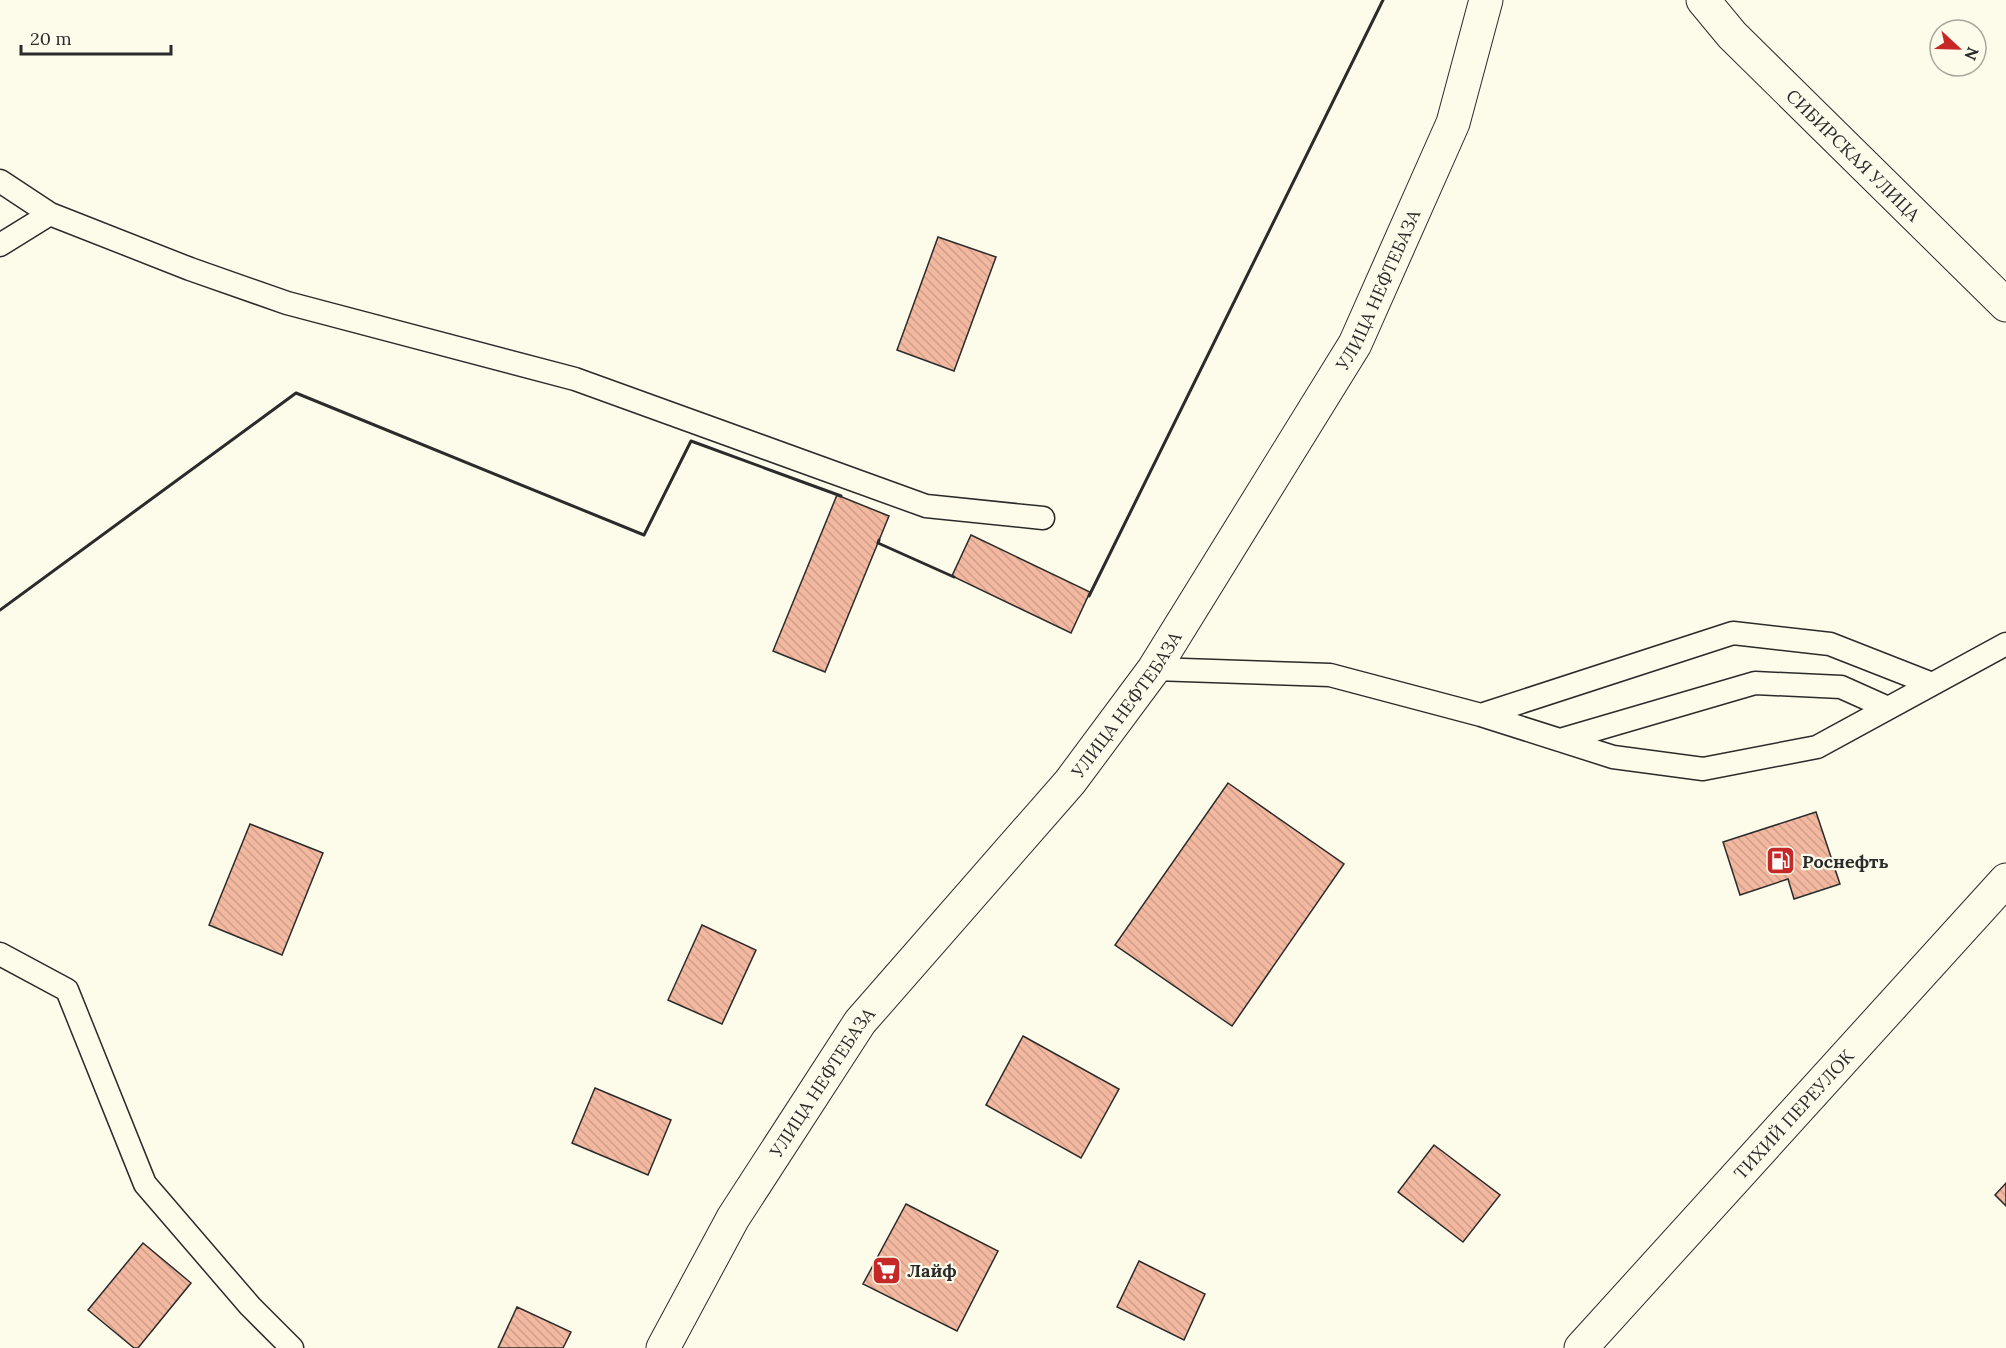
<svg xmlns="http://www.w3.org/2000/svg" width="2006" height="1348" font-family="Lora,serif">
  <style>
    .building { fill: url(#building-back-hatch); stroke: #2b2b2b; stroke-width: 1.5 }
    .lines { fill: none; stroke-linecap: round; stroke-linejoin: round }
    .lane-casing { stroke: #2b2b2b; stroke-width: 25 }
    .street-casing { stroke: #2b2b2b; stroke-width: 35 }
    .secondary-casing { stroke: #2b2b2b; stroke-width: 35 }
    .lane { stroke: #fdfbea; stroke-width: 22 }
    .street { stroke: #fdfbea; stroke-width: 33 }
    .secondary { stroke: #fdfbea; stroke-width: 33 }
    .wall { stroke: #2b2b2b; stroke-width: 3 }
    .labels { text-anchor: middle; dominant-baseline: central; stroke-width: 4.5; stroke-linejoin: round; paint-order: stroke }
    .street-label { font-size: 18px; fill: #2b2b2b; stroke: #fdfbea }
    .poi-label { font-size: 18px; font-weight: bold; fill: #2b2b2b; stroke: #fdfbea; text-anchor: start }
  </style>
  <defs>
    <pattern id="building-back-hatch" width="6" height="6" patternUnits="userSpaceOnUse" patternTransform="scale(1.5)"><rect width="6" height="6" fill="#f2b8a0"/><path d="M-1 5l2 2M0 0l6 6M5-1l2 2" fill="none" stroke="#d09e8a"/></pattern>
  </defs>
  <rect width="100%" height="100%" fill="#fdfbea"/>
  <!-- building -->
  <path class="building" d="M938,237L996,257L954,371L897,350Z
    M837,495L889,516L825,672L773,651Z
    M971,535L1090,592L1071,633L952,576Z
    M1228,783L1344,864L1232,1026L1115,945Z
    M1816,812L1840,884L1794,899L1788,879L1740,895L1723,842Z
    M250,824L323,853L282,955L209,925Z
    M702,925L756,950L722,1024L668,1000Z
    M1023,1036L1119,1089L1081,1158L986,1105Z
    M595,1088L671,1120L648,1175L572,1143Z
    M1434,1145L1500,1195L1463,1242L1398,1192Z
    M2006,1183V1206L1995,1195Z
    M906,1204L998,1251L957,1331L863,1284Z
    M143,1243L191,1283L138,1348H134L88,1310Z
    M1139,1261L1205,1294L1184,1340L1117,1307Z
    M517,1307L571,1332L563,1348H498Z"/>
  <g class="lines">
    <defs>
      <path id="lane" d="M0,181L50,214L190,269L287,303L575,379L926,506L1043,518
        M0,245L50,214
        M1154,669L1330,675L1481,715L1613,757L1703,769L1817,747L2006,644
        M1481,715L1733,633L1830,644L1932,684
        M1560,740L1755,683L1841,687L1888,708
        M0,954L67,990L145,1184L250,1306L292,1348"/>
      <g id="street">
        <path id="s1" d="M1703,0L1732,35L2006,305"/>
        <path id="s2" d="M1581,1348L2006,880"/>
      </g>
      <g id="secondary">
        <path id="s3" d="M663,1348L733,1218L860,1022L1070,782L1154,669L1355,344L1453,123L1486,0"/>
      </g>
    </defs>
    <!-- lane casing -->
    <use href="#lane" class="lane-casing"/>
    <!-- street casing -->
    <use href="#street" class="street-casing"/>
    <!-- secondary casing -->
    <use href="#secondary" class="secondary-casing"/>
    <!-- lane -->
    <use href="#lane" class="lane"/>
    <!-- street -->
    <use href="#street" class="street"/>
    <!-- secondary -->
    <use href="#secondary" class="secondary"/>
    <!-- wall -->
    <path class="wall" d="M879,540L878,543L954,577
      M1089,596L1383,0
      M0,610L296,393L644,535L691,441L841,496"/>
  </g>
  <!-- icons -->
  <defs>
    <symbol id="fuel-square" viewBox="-11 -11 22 22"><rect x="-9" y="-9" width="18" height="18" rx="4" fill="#c62828" stroke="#fdfbea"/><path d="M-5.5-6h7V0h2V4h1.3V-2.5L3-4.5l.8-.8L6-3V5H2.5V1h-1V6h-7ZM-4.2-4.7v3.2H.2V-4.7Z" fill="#fff"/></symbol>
    <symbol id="supermarket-square" viewBox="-11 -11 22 22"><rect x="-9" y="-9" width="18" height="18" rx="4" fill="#c62828" stroke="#fdfbea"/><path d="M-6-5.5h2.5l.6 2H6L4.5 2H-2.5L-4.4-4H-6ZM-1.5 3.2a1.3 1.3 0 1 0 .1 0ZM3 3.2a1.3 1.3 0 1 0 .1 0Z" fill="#fff"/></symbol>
  </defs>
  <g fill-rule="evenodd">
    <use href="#fuel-square" x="1764" y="844" width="33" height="33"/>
    <use href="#supermarket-square" x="870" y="1254" width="33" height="33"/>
  </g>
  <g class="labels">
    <!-- street labels -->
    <g class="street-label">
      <text stroke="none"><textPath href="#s1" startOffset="216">СИБИРСКАЯ УЛИЦА</textPath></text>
      <text stroke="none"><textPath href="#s3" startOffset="1282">УЛИЦА НЕФТЕБАЗА</textPath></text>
      <text stroke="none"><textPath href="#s3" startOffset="796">УЛИЦА НЕФТЕБАЗА</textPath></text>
      <text stroke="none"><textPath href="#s3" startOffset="310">УЛИЦА НЕФТЕБАЗА</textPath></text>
      <text stroke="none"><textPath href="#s2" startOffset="316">ТИХИЙ ПЕРЕУЛОК</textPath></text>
    </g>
    <!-- poi labels -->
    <g class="poi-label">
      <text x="1802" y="861">Роснефть</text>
      <text x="907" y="1270">Лайф</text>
    </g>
  </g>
  <!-- north arrow -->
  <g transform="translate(1958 48) rotate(112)"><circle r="28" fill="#fdfbea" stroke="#a9a89e" stroke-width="1.5"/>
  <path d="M0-4.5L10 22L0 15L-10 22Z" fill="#c62828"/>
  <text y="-9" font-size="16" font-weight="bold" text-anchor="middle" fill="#2b2b2b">N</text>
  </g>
  <!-- scale -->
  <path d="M21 45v9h150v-9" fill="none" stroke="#2b2b2b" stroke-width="3"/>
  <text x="30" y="45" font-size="18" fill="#2b2b2b" stroke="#fdfbea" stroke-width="4.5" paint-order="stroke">20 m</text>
</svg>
